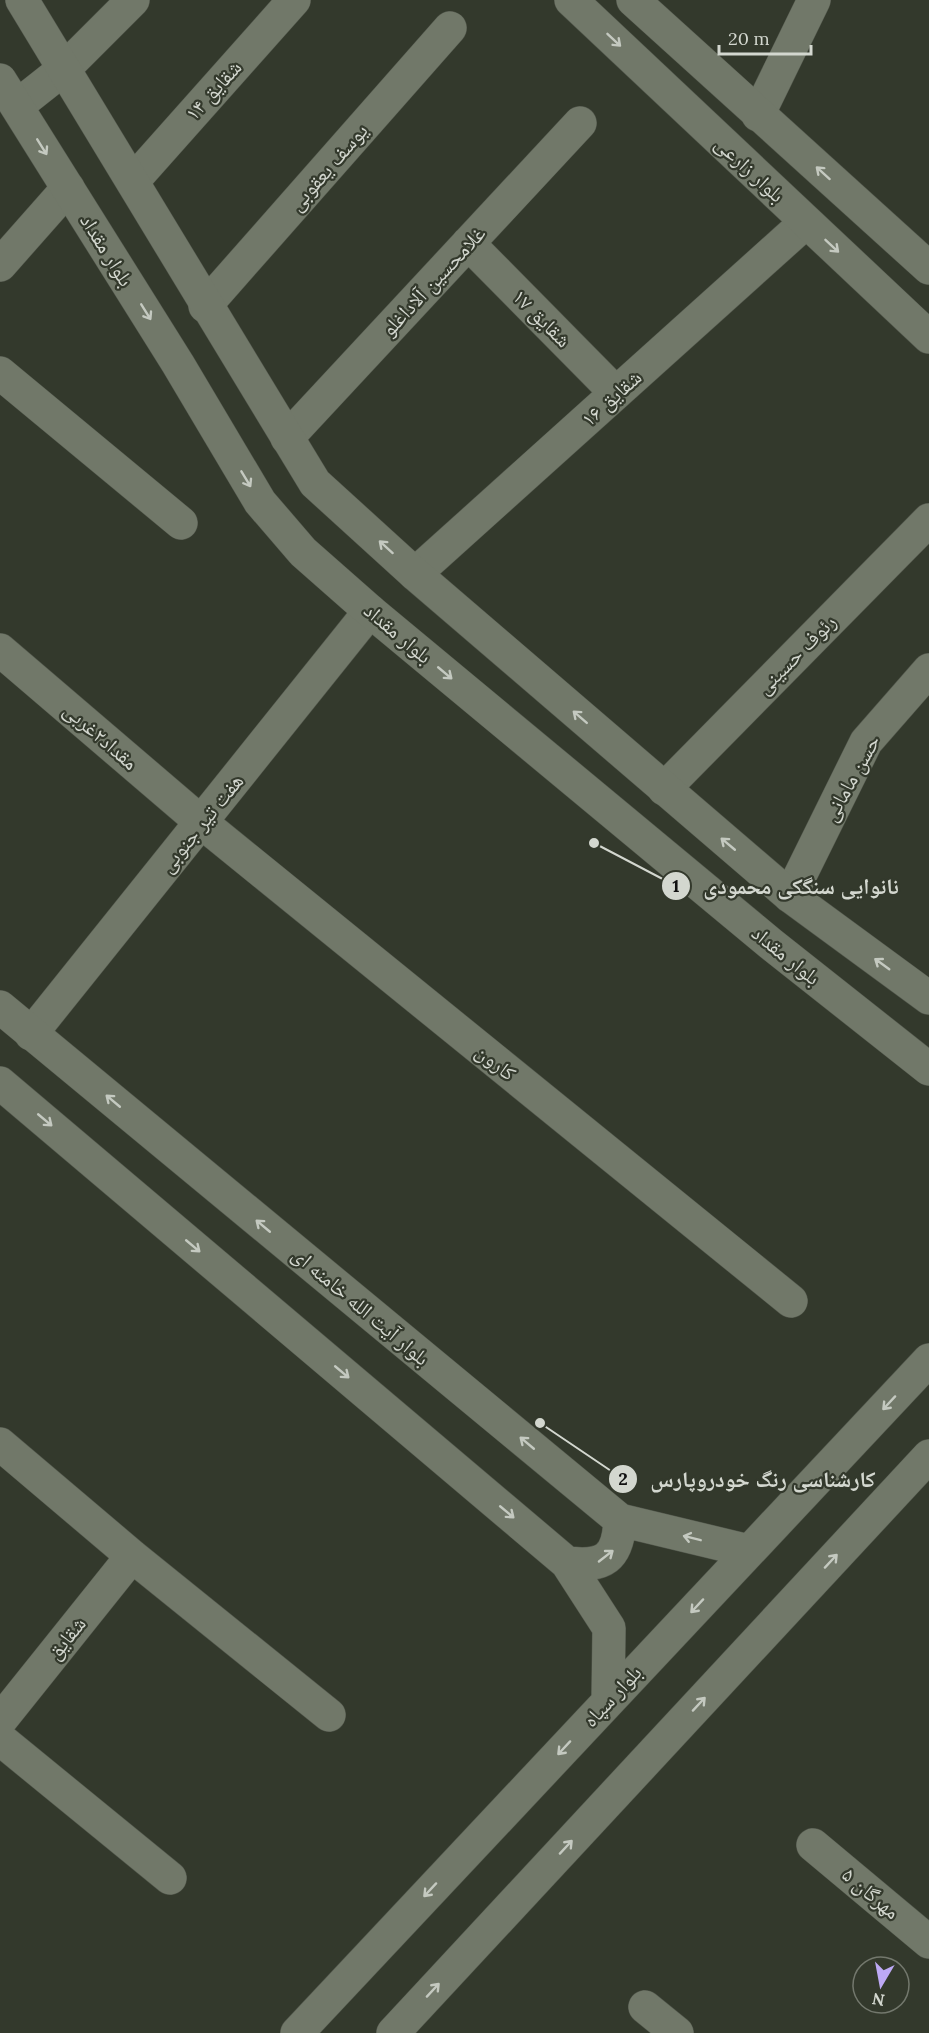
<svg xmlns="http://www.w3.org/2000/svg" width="929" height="2033" font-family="Lora,'Noto Naskh Arabic',serif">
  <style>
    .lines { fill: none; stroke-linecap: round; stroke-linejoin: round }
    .street-casing { stroke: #52574c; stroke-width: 34 }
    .secondary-casing { stroke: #52574c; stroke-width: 34 }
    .street { stroke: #717869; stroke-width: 33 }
    .secondary { stroke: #717869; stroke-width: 33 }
    .oneway { stroke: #c4c9c0 }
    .labels { text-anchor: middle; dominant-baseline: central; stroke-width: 4.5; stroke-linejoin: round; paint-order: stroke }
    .street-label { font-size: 21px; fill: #d3d7cf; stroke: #33392c }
    .leader { fill: none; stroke: #d3d7cf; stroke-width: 2 }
    .callout-dot { fill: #d3d7cf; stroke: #33392c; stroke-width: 2 }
    .mark-label { font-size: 18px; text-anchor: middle; font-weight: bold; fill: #111 }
    .callout-label { font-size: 22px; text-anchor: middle; font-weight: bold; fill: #d3d7cf; stroke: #33392c; stroke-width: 4.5; stroke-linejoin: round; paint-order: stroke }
  </style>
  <rect width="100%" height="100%" fill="#33392c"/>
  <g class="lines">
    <defs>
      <path id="street" d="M17,106L65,68L133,0
        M758,115L814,0
        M133,181L294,0
        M468,243L616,393
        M0,265L68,188
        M205,306L450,28
        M0,373L181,523
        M287,438L580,123
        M415,574L806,222
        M0,650L201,822L791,1301
        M664,789L929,520
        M790,896L866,742L929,670
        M31,1034L370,611
        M0,1444L132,1556L329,1715
        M0,1721L132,1556
        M0,1739L170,1878
        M813,1845L929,1942
        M645,2007L677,2033"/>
      <path id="secondary" d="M22,0L315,483L415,574L790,896L929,998
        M571,0L929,337
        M633,0L929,268
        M0,80L178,364L260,502L303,552L370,611L771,944L929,1069
        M0,1007L620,1520L749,1551
        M0,1083L567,1563L609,1628L608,1701
        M567,1563C604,1567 618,1559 620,1520
        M297,2033L929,1360
        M393,2033L929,1456"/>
    </defs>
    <!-- street casing -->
    <use href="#street" class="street-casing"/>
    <!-- secondary casing -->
    <use href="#secondary" class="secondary-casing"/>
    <!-- street -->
    <use href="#street" class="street"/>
    <!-- secondary -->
    <use href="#secondary" class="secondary"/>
  </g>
  <!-- one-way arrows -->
  <defs><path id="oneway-shaft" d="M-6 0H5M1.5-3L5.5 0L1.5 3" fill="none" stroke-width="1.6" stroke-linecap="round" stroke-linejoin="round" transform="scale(1.5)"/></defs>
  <g class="oneway">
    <use href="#oneway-shaft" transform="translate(614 40) rotate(43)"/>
    <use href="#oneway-shaft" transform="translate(42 147) rotate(58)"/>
    <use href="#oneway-shaft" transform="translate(823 173) rotate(-138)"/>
    <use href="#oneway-shaft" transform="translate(832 246) rotate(43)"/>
    <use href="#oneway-shaft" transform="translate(146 312) rotate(58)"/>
    <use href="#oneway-shaft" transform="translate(246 479) rotate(59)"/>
    <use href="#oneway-shaft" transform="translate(386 547) rotate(-138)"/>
    <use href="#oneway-shaft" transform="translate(445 673) rotate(40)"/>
    <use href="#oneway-shaft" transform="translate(580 717) rotate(-139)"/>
    <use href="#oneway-shaft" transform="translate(728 844) rotate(-140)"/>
    <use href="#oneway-shaft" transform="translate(882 964) rotate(-144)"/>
    <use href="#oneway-shaft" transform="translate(113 1101) rotate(-140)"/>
    <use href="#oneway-shaft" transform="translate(45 1120) rotate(40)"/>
    <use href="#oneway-shaft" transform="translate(263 1226) rotate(-140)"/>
    <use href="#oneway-shaft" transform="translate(193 1246) rotate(40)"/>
    <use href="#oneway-shaft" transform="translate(342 1372) rotate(40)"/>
    <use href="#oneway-shaft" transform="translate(889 1403) rotate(133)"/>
    <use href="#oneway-shaft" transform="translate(527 1443) rotate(-140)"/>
    <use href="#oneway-shaft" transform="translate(507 1512) rotate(40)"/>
    <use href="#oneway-shaft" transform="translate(692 1538) rotate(-166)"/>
    <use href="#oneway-shaft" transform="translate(606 1556) rotate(-38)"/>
    <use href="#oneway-shaft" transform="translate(831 1561) rotate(-47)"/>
    <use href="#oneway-shaft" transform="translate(697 1606) rotate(133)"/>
    <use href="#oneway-shaft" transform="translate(699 1704) rotate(-47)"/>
    <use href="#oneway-shaft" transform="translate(564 1748) rotate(133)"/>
    <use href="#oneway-shaft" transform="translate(566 1847) rotate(-47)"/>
    <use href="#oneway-shaft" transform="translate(430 1890) rotate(133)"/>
    <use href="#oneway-shaft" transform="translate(433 1990) rotate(-47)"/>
  </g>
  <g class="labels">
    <!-- street labels -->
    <g class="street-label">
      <text transform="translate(213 90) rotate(-48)">شقایق ۱۴</text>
      <text transform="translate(328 167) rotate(-49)">یوسف یعقوبی</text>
      <text transform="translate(750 169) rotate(43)">بلوار زارعی</text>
      <text transform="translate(107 250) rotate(58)">بلوار مقداد</text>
      <text transform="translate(433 281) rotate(-47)">غلامحسین آلاداغلو</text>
      <text transform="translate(542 318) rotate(45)">شقایق ۱۷</text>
      <text transform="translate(611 398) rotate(-42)">شقایق ۱۶</text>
      <text transform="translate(398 633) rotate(40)">بلوار مقداد</text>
      <text transform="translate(796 654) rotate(-45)">رئوف حسینی</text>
      <text transform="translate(101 736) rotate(41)">مقداد۲غربی</text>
      <text transform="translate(851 778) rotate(-61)">حسن مامانی</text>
      <text transform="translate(201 823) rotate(-51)">هفت تیر جنوبی</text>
      <text transform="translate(786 955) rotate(39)">بلوار مقداد</text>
      <text transform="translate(496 1062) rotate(39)">کارون</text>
      <text transform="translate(361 1306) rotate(40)">بلوار آیت الله خامنه ای</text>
      <text transform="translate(66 1638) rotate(-51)">شقایق</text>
      <text transform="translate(612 1696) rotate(-47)">بلوار سپاه</text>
      <text transform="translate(871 1893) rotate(40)">مهرگان ۵</text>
    </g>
  </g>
  <!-- callouts -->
  <path class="leader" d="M594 843L676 886M540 1423L623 1479"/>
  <g class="callout-dot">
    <circle cx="594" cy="843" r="6"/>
    <circle cx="540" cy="1423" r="6"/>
    <circle cx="676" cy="886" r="15"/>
    <circle cx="623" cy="1479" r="15"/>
  </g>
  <g class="mark-label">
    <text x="676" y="892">1</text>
    <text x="623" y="1485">2</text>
  </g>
  <g class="callout-label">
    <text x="801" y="894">نانوایی سنگکی محمودی</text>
    <text x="763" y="1487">کارشناسی رنگ خودروپارس</text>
  </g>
  <!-- north arrow -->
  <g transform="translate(881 1985) rotate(190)"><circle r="28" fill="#33392c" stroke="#73786d" stroke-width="1.5"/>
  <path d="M0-4.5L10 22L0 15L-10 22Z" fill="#bda9f5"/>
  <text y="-9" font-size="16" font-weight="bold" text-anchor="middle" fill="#d3d7cf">N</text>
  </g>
  <!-- scale -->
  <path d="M719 45v9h92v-9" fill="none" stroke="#d3d7cf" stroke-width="3"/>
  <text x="728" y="45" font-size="18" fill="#d3d7cf" stroke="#33392c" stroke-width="4.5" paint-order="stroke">20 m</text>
</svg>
